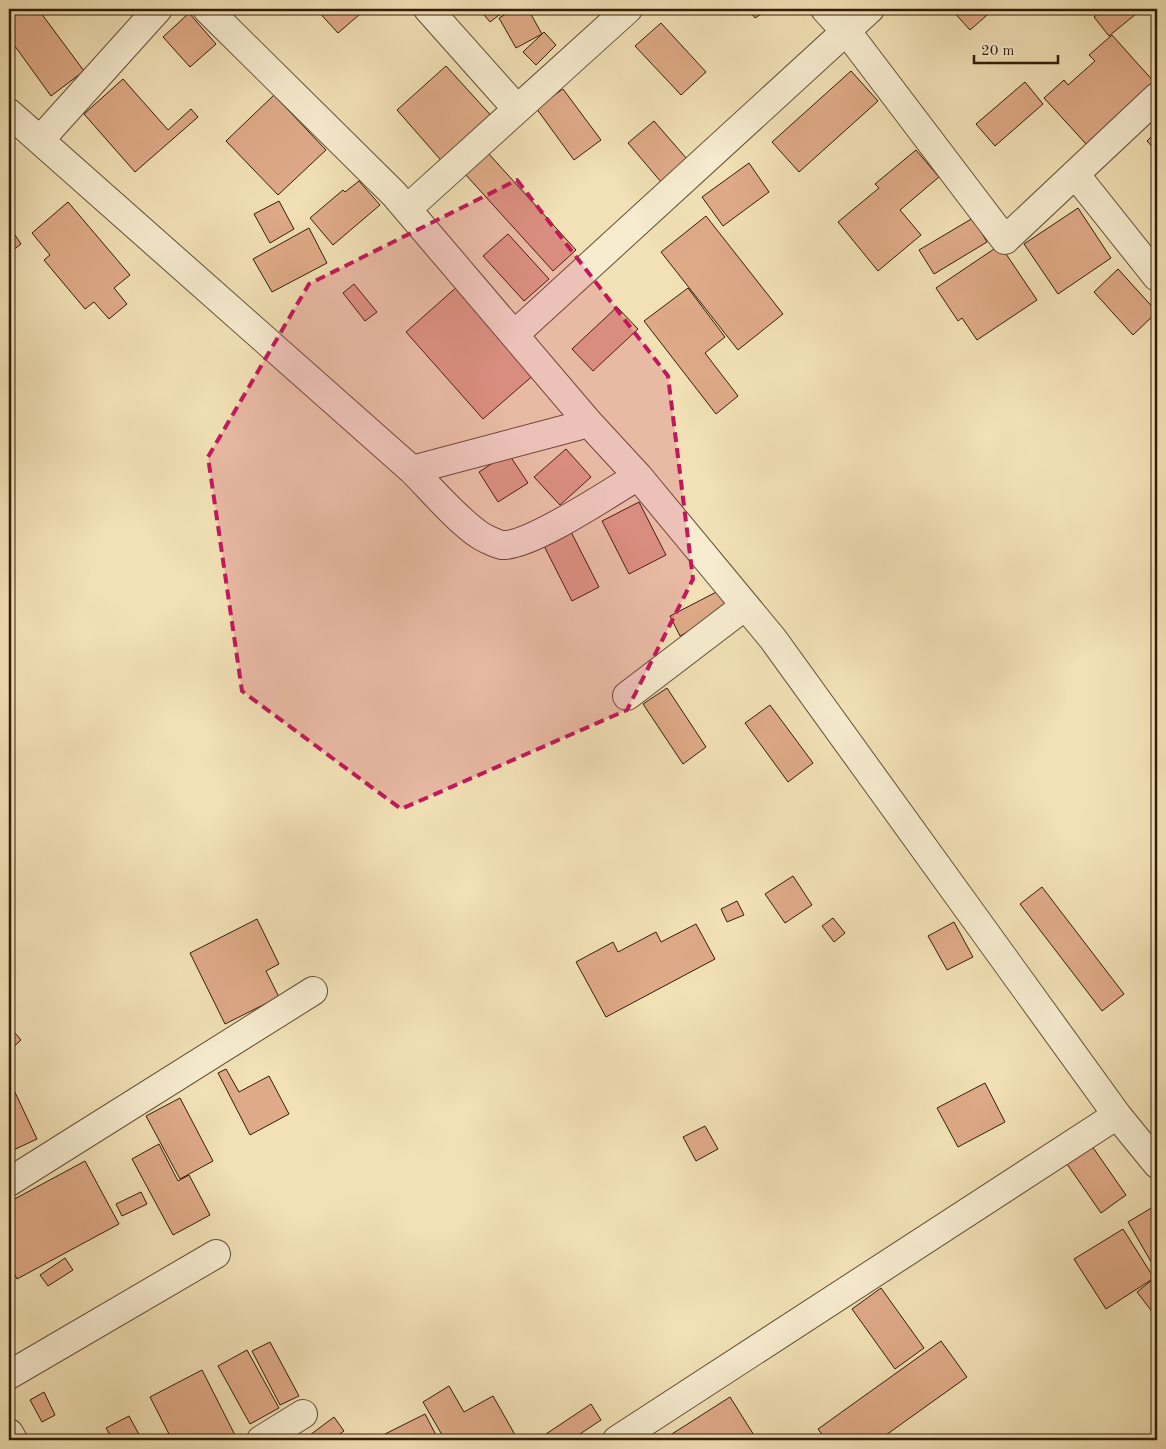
<svg xmlns="http://www.w3.org/2000/svg" width="1166" height="1449" font-family="'Old Standard TT',serif">
  <style>
    .building { fill: #dfaa88; stroke: #321d08 }
    .lines { fill: none; stroke-linecap: round; stroke-linejoin: round }
    .minor-casing { stroke: #624e34; stroke-width: 30 }
    .minor { stroke: #f7ecd0; stroke-width: 28 }
    .marked { fill: #c2185b; fill-opacity: 0.2; stroke: #c2185b; stroke-width: 4; stroke-dasharray: 10 6; stroke-linejoin: round }
  </style>
  <rect width="100%" height="100%" fill="#f2e1b6"/>
  <filter id="stains"><feTurbulence type="fractalNoise" baseFrequency=".004" numOctaves="4"/><feColorMatrix values="0 0 0 0 .2 0 0 0 0 .09 0 0 0 0 .02 0 0 0 .5 -.17"/></filter>
  <radialGradient id="worn" r=".72"><stop offset=".6" stop-color="#630" stop-opacity="0"/><stop offset="1" stop-color="#630" stop-opacity=".3"/></radialGradient>
  <!-- building -->
  <path class="building" d="M9,9H38L84,71L51,96L9,38Z
    M316,9H366L338,33Z
    M479,9H507L490,22Z
    M515,9H528L542,34L516,48L499,18Z
    M748,9H769L755,18Z
    M951,9H994L970,30Z
    M1104,9H1142L1109,36L1094,17Z
    M189,13L216,44L190,67L163,37Z
    M661,23L706,72L681,95L635,46Z
    M544,32L556,45L536,65L523,52Z
    M1112,35L1155,83L1087,145L1044,98L1064,80L1068,85L1095,61L1089,55Z
    M446,66L496,121L446,166L397,110Z
    M851,71L878,101L799,172L772,142Z
    M123,79L168,130L191,109L198,117L135,172L84,114Z
    M1025,82L1043,104L995,146L976,124Z
    M563,89L601,140L574,160L536,108Z
    M274,95L326,150L278,195L226,141Z
    M654,121L693,166L667,189L628,143Z
    M1157,131V152L1147,141Z
    M916,150L939,177L900,210L921,235L878,271L838,222L879,188L875,184Z
    M488,153L576,250L553,271L465,174Z
    M749,163L769,192L723,226L702,197Z
    M359,181L380,205L333,245L310,218L343,190L345,192Z
    M279,201L294,229L270,243L254,214Z
    M68,202L130,275L114,288L127,304L109,319L94,302L85,309L44,260L50,255L32,233Z
    M1078,208L1111,258L1058,294L1024,244Z
    M706,216L783,314L738,350L661,252Z
    M973,218L987,242L934,274L919,250Z
    M9,226L21,244L9,253Z
    M309,228L327,263L272,292L253,259Z
    M508,234L549,279L524,301L483,256Z
    M1000,245L1037,300L977,340L962,318L958,321L936,288Z
    M1118,269L1157,312L1133,335L1094,292Z
    M354,284L377,312L365,321L343,293Z
    M459,285L536,373L483,419L406,332Z
    M688,288L725,337L705,353L738,396L716,414L644,321Z
    M617,307L638,329L593,371L572,349Z
    M566,449L591,477L560,505L534,477Z
    M508,453L528,483L498,502L479,472Z
    M639,502L666,555L629,574L602,521Z
    M569,528L599,587L572,601L542,542Z
    M726,587L736,606L680,636L670,616Z
    M667,688L706,747L683,764L643,704Z
    M770,705L813,763L788,782L745,723Z
    M793,876L812,905L785,923L765,894Z
    M1042,887L1124,994L1102,1011L1020,904Z
    M737,901L744,915L727,922L721,909Z
    M833,918L845,933L834,942L822,926Z
    M257,919L279,964L266,971L279,997L225,1024L190,953Z
    M954,922L973,957L947,970L928,936Z
    M696,924L715,959L606,1017L576,962L613,942L618,952L656,932L661,942Z
    M9,1026L21,1040L9,1051Z
    M226,1069L239,1092L269,1076L289,1114L250,1135L218,1073Z
    M985,1083L1005,1122L958,1147L937,1108Z
    M12,1086L37,1139L9,1152V1088Z
    M180,1098L213,1161L180,1179L146,1116Z
    M705,1126L718,1149L696,1161L683,1137Z
    M1085,1136L1126,1195L1101,1213L1060,1154Z
    M159,1144L178,1181L189,1175L210,1215L173,1235L132,1159Z
    M85,1161L119,1224L17,1279L9,1263V1202Z
    M141,1192L147,1204L122,1216L116,1204Z
    M1153,1207L1157,1214V1272L1128,1222Z
    M1123,1229L1154,1278L1106,1309L1074,1259Z
    M65,1258L73,1270L48,1286L40,1275Z
    M1157,1276V1318L1137,1292Z
    M881,1288L924,1348L895,1369L852,1309Z
    M941,1341L967,1377L879,1440H826L818,1429Z
    M270,1342L299,1396L280,1405L252,1351Z
    M247,1350L279,1408L250,1424L218,1366Z
    M202,1370L237,1439L235,1440H172L150,1397Z
    M449,1386L464,1412L493,1396L518,1440H445L423,1402Z
    M44,1392L55,1415L42,1422L30,1400Z
    M730,1397L757,1440H665L664,1439Z
    M591,1404L601,1420L571,1440H550L546,1434Z
    M425,1414L438,1439L435,1440H373Z
    M129,1416L142,1440H113L106,1428Z
    M334,1417L344,1431L331,1440H314L310,1435Z"/>
  <g class="lines">
    <defs>
      <path id="minor" d="M207,9L394,194L589,423L638,476L773,639L1117,1115L1157,1164
        M428,9L517,109
        M825,9L854,41L1005,240L1157,97
        M9,113L412,470L589,423
        M40,140L158,9
        M1075,174L1157,277
        M407,209L628,9
        M514,335L870,9
        M412,470C432,490 458,521 481,536C486,539 497,544 502,545C530,547 611,492 638,476
        M627,696L745,606
        M9,1182L313,991
        M9,1375L216,1254
        M9,1433L13,1440
        M261,1440L303,1414
        M617,1440L1117,1115"/>
    </defs>
    <!-- minor casing -->
    <use href="#minor" class="minor-casing"/>
    <!-- minor -->
    <use href="#minor" class="minor"/>
  </g>
  <!-- marked area -->
  <path class="marked" d="M517,180L668,376L693,579L627,710L401,809L242,691L208,457L309,284Z"/>
  <!-- margin -->
  <rect width="1166" height="1449" fill="none" stroke="#f2e1b6" stroke-width="30"/>
  <rect x="10" y="10" width="1146" height="1429" fill="none" stroke="#321d08" stroke-width="2.5"/>
  <rect x="15" y="15" width="1136" height="1419" fill="none" stroke="#321d08"/>
  <!-- scale -->
  <path d="M974 55v8h84v-8" fill="none" stroke="#321d08" stroke-width="2.5"/>
  <text x="981" y="55" font-size="15" fill="#321d08" stroke="#f7ecd0" stroke-width="4" paint-order="stroke">20 m</text>
  <rect width="100%" height="100%" filter="url(#stains)"/>
  <rect width="100%" height="100%" fill="url(#worn)"/>
</svg>
